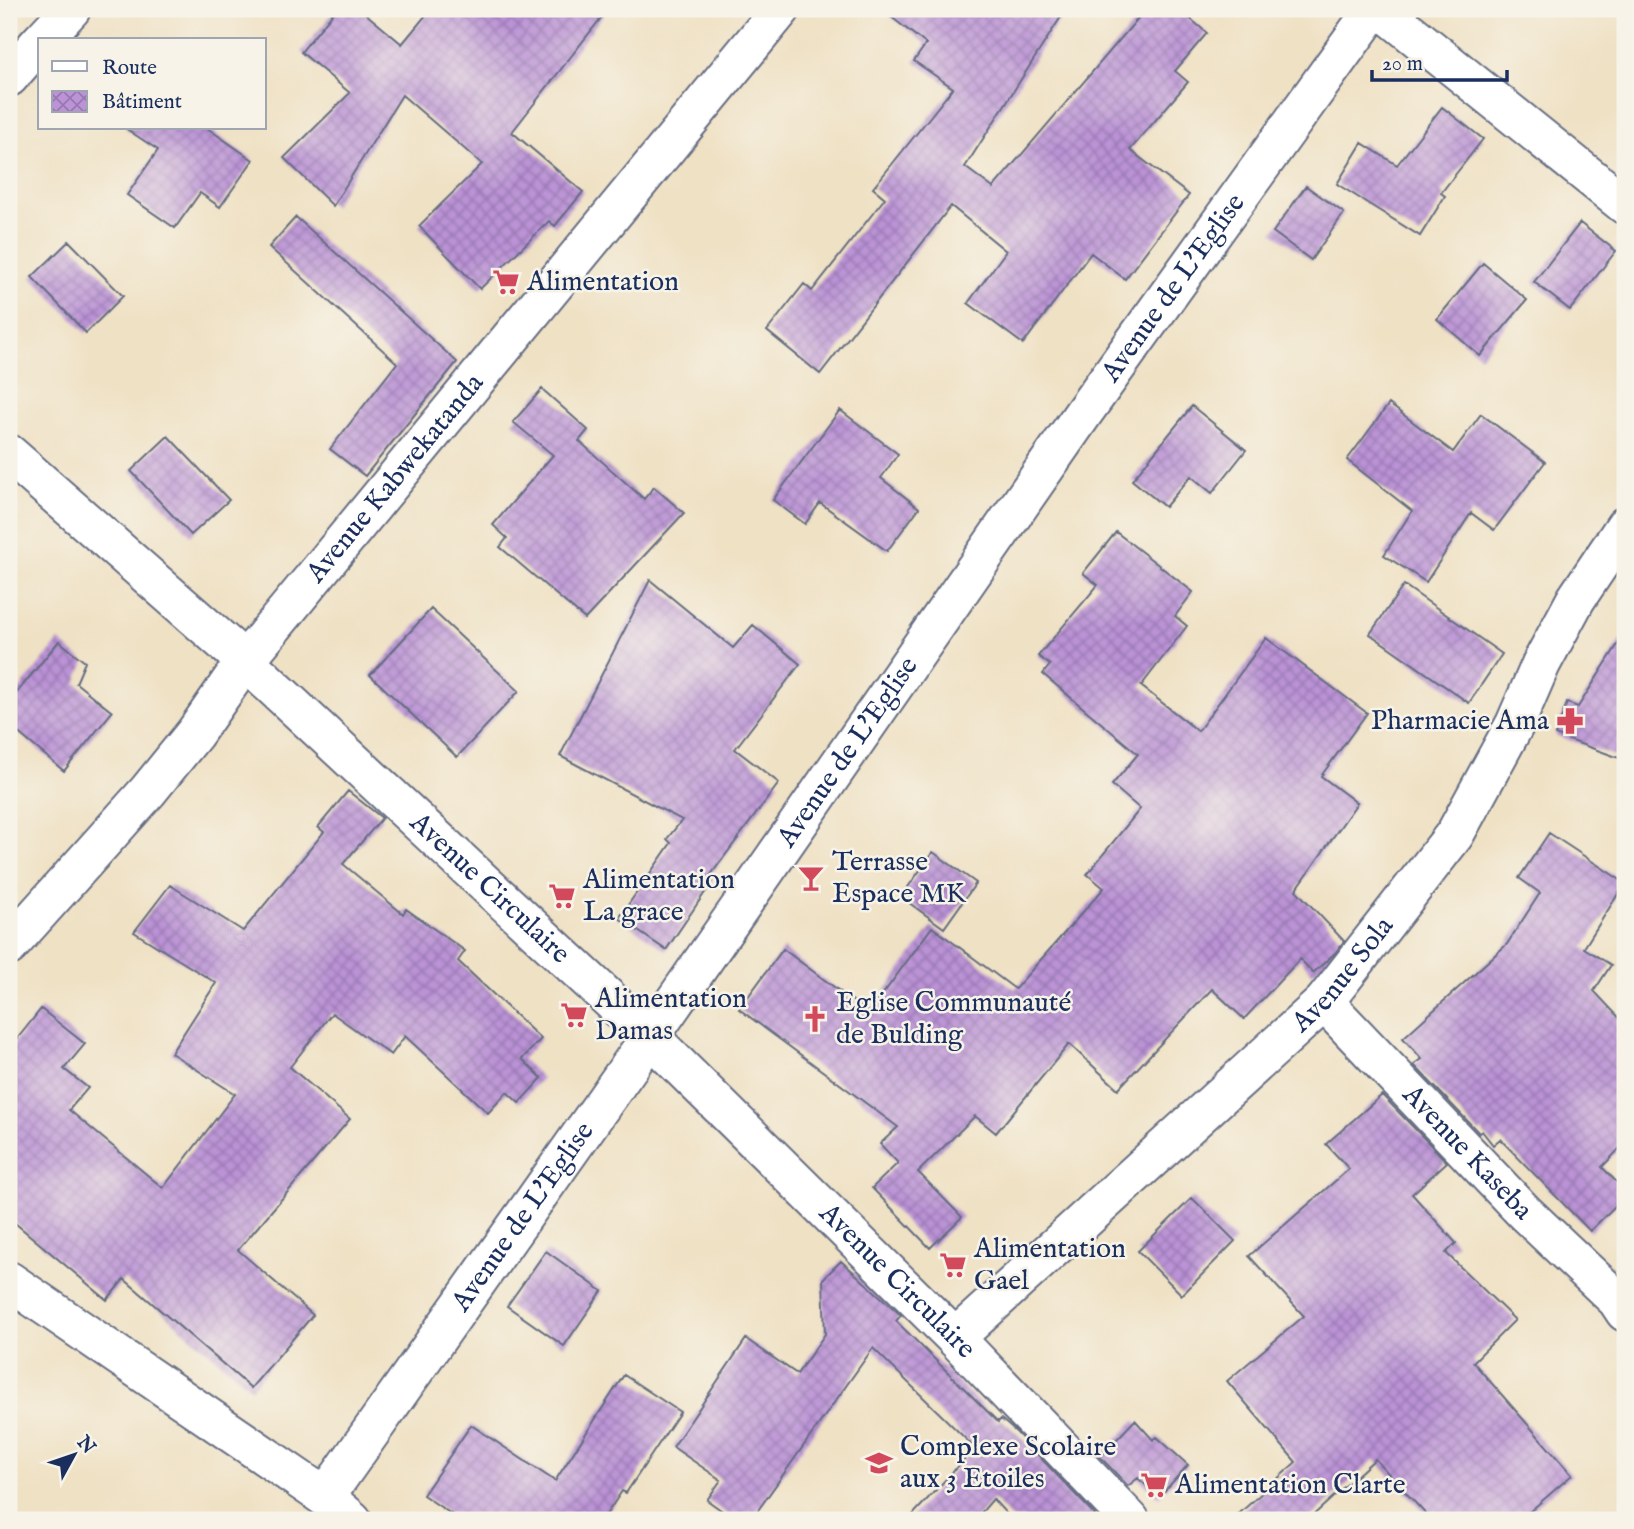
<svg xmlns="http://www.w3.org/2000/svg" width="1634" height="1529" font-family="'IM FELL English',serif">
  <style>
    .building { fill: url(#building-cross-hatch) }
    .lines { fill: none; stroke-linecap: round; stroke-linejoin: round }
    .minor-casing { stroke: #656d82; stroke-width: 42 }
    .minor { stroke: #fff; stroke-width: 38 }
    .labels { text-anchor: middle; dominant-baseline: central; stroke-width: 5; stroke-linejoin: round; paint-order: stroke }
    .poi-label { font-size: 28px; fill: #1b2f5e; stroke: #f7f3e8; text-anchor: start }
    .street-label { font-size: 28px; fill: #1b2f5e; stroke: #f7f3e8 }
  </style>
  <defs>
    <pattern id="building-cross-hatch" width="8" height="8" patternUnits="userSpaceOnUse" patternTransform="scale(1.75)"><rect width="8" height="8" fill="#bb93d6"/><path d="M0 0l8 8M0 8l8-8" fill="none" stroke="#9778b1"/></pattern>
  </defs>
  <rect width="100%" height="100%" fill="#f7f3e8"/>
  <filter id="ink" filterUnits="userSpaceOnUse"><feTurbulence type="fractalNoise" baseFrequency=".0143" numOctaves="2"/><feDisplacementMap in="SourceGraphic" scale="14" xChannelSelector="R" yChannelSelector="G"/><feConvolveMatrix kernelMatrix="1 2 1 2 8 2 1 2 1" color-interpolation-filters="sRGB"/></filter>
  <filter id="wash" filterUnits="userSpaceOnUse"><feTurbulence type="fractalNoise" baseFrequency=".00686" numOctaves="4" result="noise"/><feDisplacementMap in="SourceGraphic" scale="28" xChannelSelector="R" yChannelSelector="G"/><feGaussianBlur stdDeviation="1.57" result="paint"/><feColorMatrix in="noise" values="0 0 0 0 0 0 0 0 0 0 0 0 0 0 0 0 0 1.4 0 .05"/><feComposite in="paint" operator="in"/></filter>
  <g filter="url(#wash)">
    <rect width="100%" height="100%" fill="#efe1c4"/>
    <g id="blocks">
      <!-- building -->
      <path class="building" d="M336,9H360L402,44L431,9H608L512,132L583,192L555,226L549,221L480,289L419,226L482,164L402,95L333,206L284,158L350,93L301,52Z
        M881,9H1066L965,167L993,188L1146,9H1179L1207,33L1175,71L1188,82L1130,150L1189,195L1125,279L1091,253L1023,344L968,303L1006,251L951,206L820,374L767,331L804,284L812,291L885,198L873,188L953,88L914,61L926,44Z
        M1442,107L1483,139L1441,193L1445,196L1420,236L1337,184L1362,143L1397,165Z
        M125,128H207L253,160L220,207L200,193L175,228L127,195L158,150Z
        M1306,186L1344,213L1311,260L1273,232Z
        M296,217L457,362L365,476L330,449L397,363L269,247Z
        M1580,223L1616,251L1570,310L1534,282Z
        M69,241L123,296L86,333L32,277Z
        M1483,263L1527,300L1480,356L1437,319Z
        M542,389L588,430L579,441L644,499L654,487L684,513L585,619L500,547L507,538L493,525L553,455L513,422Z
        M1389,404L1453,452L1481,414L1545,462L1494,530L1471,513L1426,582L1384,555L1412,511L1347,460Z
        M1192,406L1246,450L1212,493L1191,476L1165,507L1132,480Z
        M840,410L898,454L881,478L919,508L887,551L820,503L805,524L773,500Z
        M168,436L229,500L191,535L131,471Z
        M1116,532L1193,592L1175,616L1187,626L1141,686L1198,731L1266,638L1367,713L1321,776L1357,803L1296,890L1344,941L1336,952L1313,973L1300,959L1244,1019L1212,989L1118,1089L1069,1044L996,1133L975,1116L918,1172L962,1217L930,1248L872,1188L898,1163L880,1144L898,1127L739,1009L783,949L869,1013L932,927L1015,989L1104,888L1087,874L1140,809L1112,785L1138,754L1043,674L1050,665L1038,656L1098,585L1083,573Z
        M650,580L733,648L753,625L800,664L735,749L779,783L707,880L712,882L666,950L619,918L671,843L667,839L682,820L560,756Z
        M1404,585L1502,654L1469,703L1370,634Z
        M431,609L519,691L457,757L370,675Z
        M1625,633V760L1555,735L1567,703L1578,707Z
        M59,641L85,662L76,683L112,712L64,771L9,725V702Z
        M348,791L382,818L343,864L403,914L406,909L465,951L458,961L541,1039L522,1059L542,1078L519,1103L507,1092L488,1113L405,1036L391,1055L332,1013L290,1067L350,1119L238,1250L313,1315L251,1388L124,1279L107,1300L9,1218V1049L41,1009L85,1044L64,1069L88,1088L69,1110L163,1188L235,1094L171,1053L216,983L134,932L170,885L243,931L324,832L318,827Z
        M1549,833L1625,883L1584,948L1611,965L1594,991L1625,1024V1143L1602,1167L1625,1191V1196L1590,1231L1500,1139L1493,1145L1482,1131L1479,1133L1414,1065L1422,1059L1403,1038L1507,944L1540,893L1519,878Z
        M933,852L976,883L944,928L901,897Z
        M1382,1095L1447,1162L1412,1194L1456,1243L1446,1253L1515,1320L1473,1362L1572,1475L1520,1520H1431L1375,1459L1308,1520H1232L1296,1462L1227,1381L1304,1316L1249,1256L1349,1169L1326,1144Z
        M1192,1198L1235,1241L1182,1295L1138,1251Z
        M546,1251L602,1291L564,1346L507,1306Z
        M841,1261L901,1315L896,1321L998,1422L1001,1419L1016,1432L1095,1515L1090,1520H1012L993,1499L975,1520H908L975,1448L873,1348L751,1520H735L707,1500L721,1480L673,1447L746,1339L797,1374L825,1334L823,1279Z
        M624,1375L680,1412L626,1493L622,1491L606,1515L613,1520H460L423,1495L471,1425L555,1481Z
        M1135,1420L1153,1440L1157,1437L1188,1465L1159,1497L1138,1478L1128,1486L1100,1457Z"/>
    </g>
  </g>
  <g filter="url(#ink)">
    <use href="#blocks" fill-opacity="0" stroke="#656d82" stroke-width="2"/>
    <g class="lines">
      <defs>
        <g id="minor">
          <path d="M1381,9L1625,205"/>
          <path d="M42,40L71,9"/>
          <path d="M9,77L40,42"/>
          <path id="s1" d="M9,454L245,661L650,1037L955,1338L1130,1520"/>
          <path id="s2" d="M9,946L148,791L195,733L245,661L781,9"/>
          <path id="s3" d="M1324,1002L1524,1212L1617,1300L1625,1312"/>
          <path d="M9,1281L325,1497L352,1520"/>
          <path id="s4" d="M955,1338L1324,1002L1455,834L1515,724L1541,664L1576,599L1625,526"/>
          <path id="s5" d="M325,1497L650,1037L1084,412L1374,9"/>
        </g>
      </defs>
      <!-- minor casing -->
      <use href="#minor" class="minor-casing"/>
      <!-- minor -->
      <use href="#minor" class="minor"/>
    </g>
  </g>
  <!-- icons -->
  <defs>
    <symbol id="supermarket-bare" viewBox="-9 -9 18 18"><path d="M-6-5.5h2.5l.6 2H6L4.5 2H-2.5L-4.4-4H-6ZM-1.5 3.2a1.3 1.3 0 1 0 .1 0ZM3 3.2a1.3 1.3 0 1 0 .1 0Z" fill="#d1495b" stroke="#f7f3e8" stroke-width="2.5" paint-order="stroke"/></symbol>
    <symbol id="pharmacy-bare" viewBox="-9 -9 18 18"><path d="M-2-6h4v4h4v4h-4v4h-4v-4h-4v-4h4Z" fill="#d1495b" stroke="#f7f3e8" stroke-width="2.5" paint-order="stroke"/></symbol>
    <symbol id="bar-bare" viewBox="-9 -9 18 18"><path d="M-6-5H6L.8 .8V4.5H3.5V6h-7V4.5H-.8V.8Z" fill="#d1495b" stroke="#f7f3e8" stroke-width="2.5" paint-order="stroke"/></symbol>
    <symbol id="church-bare" viewBox="-9 -9 18 18"><path d="M-1.2-6h2.4v3.5h3.3v2.4h-3.3V6h-2.4V-.1h-3.3v-2.4h3.3Z" fill="#d1495b" stroke="#f7f3e8" stroke-width="2.5" paint-order="stroke"/></symbol>
    <symbol id="school-bare" viewBox="-9 -9 18 18"><path d="M0-5L7-2L0 1L-7-2ZM-4 1L0 2.5L4 1V4Q0 6-4 4Z" fill="#d1495b" stroke="#f7f3e8" stroke-width="2.5" paint-order="stroke"/></symbol>
  </defs>
  <g fill-rule="evenodd">
    <use href="#supermarket-bare" x="487" y="263" width="38" height="38"/>
    <use href="#pharmacy-bare" x="1551" y="702" width="38" height="38"/>
    <use href="#bar-bare" x="792" y="859" width="38" height="38"/>
    <use href="#supermarket-bare" x="543" y="877" width="38" height="38"/>
    <use href="#supermarket-bare" x="555" y="996" width="38" height="38"/>
    <use href="#church-bare" x="796" y="1000" width="38" height="38"/>
    <use href="#supermarket-bare" x="934" y="1246" width="38" height="38"/>
    <use href="#school-bare" x="860" y="1444" width="38" height="38"/>
    <use href="#supermarket-bare" x="1135" y="1466" width="38" height="38"/>
  </g>
  <g class="labels">
    <!-- poi labels -->
    <g class="poi-label">
      <text x="527" y="282">Alimentation</text>
      <text x="1549" y="721" text-anchor="end">Pharmacie Ama</text>
      <text x="832" y="862">Terrasse<tspan x="832" dy="32">Espace MK</tspan></text>
      <text x="583" y="880">Alimentation<tspan x="583" dy="32">La grace</tspan></text>
      <text x="595" y="999">Alimentation<tspan x="595" dy="32">Damas</tspan></text>
      <text x="836" y="1003">Eglise Communauté<tspan x="836" dy="32">de Bulding</tspan></text>
      <text x="974" y="1249">Alimentation<tspan x="974" dy="32">Gael</tspan></text>
      <text x="900" y="1447">Complexe Scolaire<tspan x="900" dy="32">aux 3 Etoiles</tspan></text>
      <text x="1175" y="1485">Alimentation Clarte</text>
    </g>
    <!-- street labels -->
    <g class="street-label">
      <text stroke="none"><textPath href="#s5" startOffset="1477">Avenue de L'Eglise</textPath></text>
      <text stroke="none"><textPath href="#s2" startOffset="607">Avenue Kabwekatanda</textPath></text>
      <text stroke="none"><textPath href="#s5" startOffset="910">Avenue de L'Eglise</textPath></text>
      <text stroke="none"><textPath href="#s1" startOffset="648">Avenue Circulaire</textPath></text>
      <text stroke="none"><textPath href="#s4" startOffset="532">Avenue Sola</textPath></text>
      <text stroke="none"><textPath href="#s3" startOffset="208">Avenue Kaseba</textPath></text>
      <text stroke="none"><textPath href="#s5" startOffset="343">Avenue de L'Eglise</textPath></text>
      <text stroke="none"><textPath href="#s1" startOffset="1214">Avenue Circulaire</textPath></text>
    </g>
  </g>
  <!-- margin -->
  <rect width="1634" height="1529" fill="none" stroke="#f7f3e8" stroke-width="35"/>
  <!-- legend -->
  <rect x="38" y="38" width="228" height="91" fill="#f7f3e8" stroke="#9fa5b1" stroke-width="2"/>
  <rect x="52" y="61" width="35" height="10" fill="#ffffff" stroke="#9fa5b1" stroke-width="2"/>
  <text x="102" y="74" font-size="21" fill="#1b2f5e">Route</text>
  <rect x="52" y="91" width="35" height="21" fill="url(#building-cross-hatch)" stroke="#9fa5b1" stroke-width="2"/>
  <text x="102" y="108" font-size="21" fill="#1b2f5e">Bâtiment</text>
  <!-- north arrow -->
  <g transform="translate(74 1455) rotate(50)" stroke="#f7f3e8" stroke-width="5" paint-order="stroke">
  <path d="M0-5L12 26L0 18L-12 26Z" fill="#1b2f5e"/>
  <text y="-10" font-size="19" font-weight="bold" text-anchor="middle" fill="#1b2f5e">N</text>
  </g>
  <!-- scale -->
  <path d="M1372 70v10h135v-10" fill="none" stroke="#1b2f5e" stroke-width="3.5"/>
  <text x="1382" y="70" font-size="21" fill="#1b2f5e" stroke="#f7f3e8" stroke-width="5" paint-order="stroke">20 m</text>
</svg>
